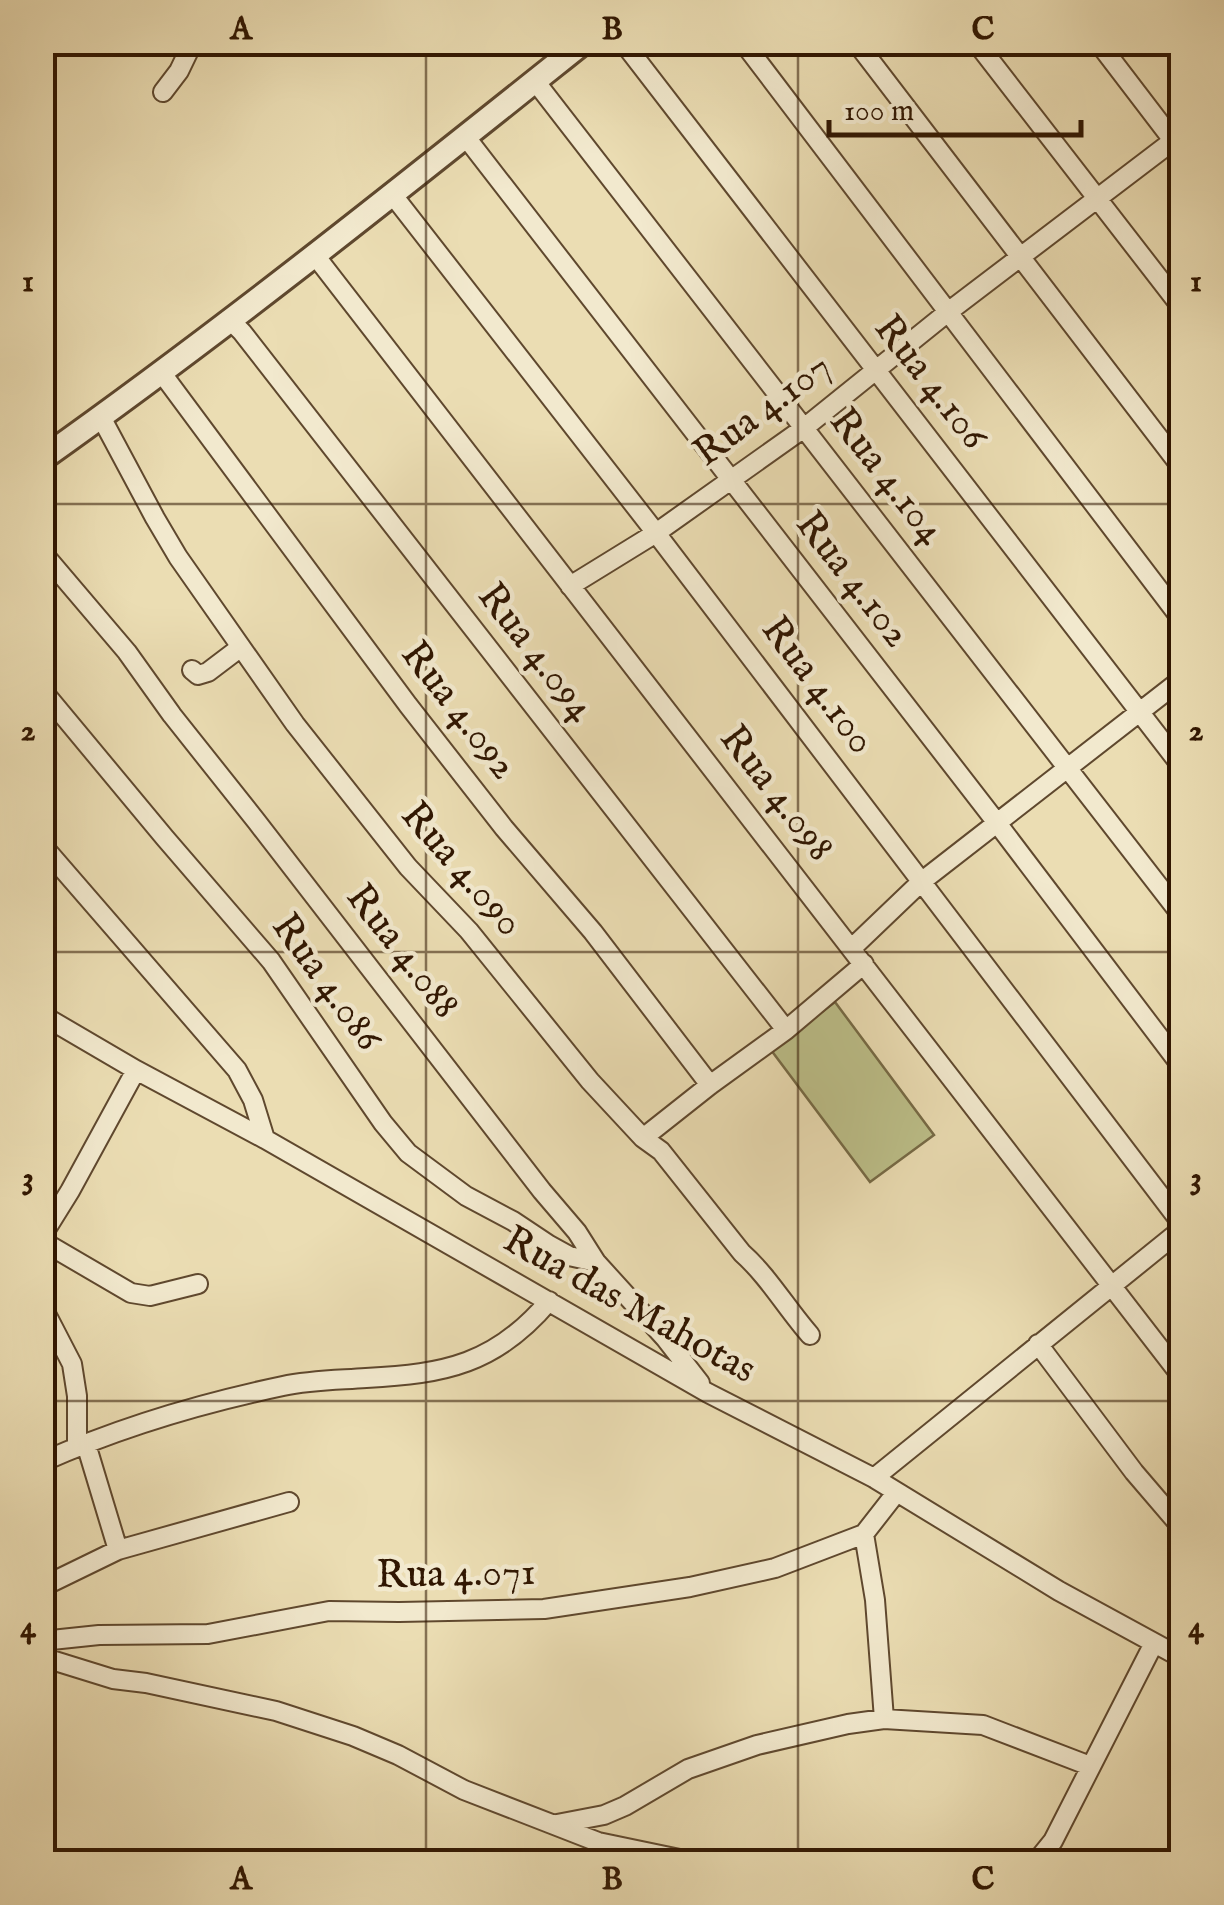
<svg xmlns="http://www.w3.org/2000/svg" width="1224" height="1905" font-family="'IM FELL English',serif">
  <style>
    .pitch { fill: #bcbf89; stroke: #766a45; stroke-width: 2.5 }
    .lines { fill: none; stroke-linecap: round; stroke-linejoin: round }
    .minor-casing { stroke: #5f482e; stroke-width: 22 }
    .tertiary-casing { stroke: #5f482e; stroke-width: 28 }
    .minor { stroke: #f2e9ce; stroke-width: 18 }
    .tertiary { stroke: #f2e9ce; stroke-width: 22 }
    .grid { fill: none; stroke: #301601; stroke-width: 2.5; stroke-opacity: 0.55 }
    .labels { text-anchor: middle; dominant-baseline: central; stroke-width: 9; stroke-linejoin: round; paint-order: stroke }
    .street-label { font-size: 40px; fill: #301601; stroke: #f2e9ce }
    .neatline { fill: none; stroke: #301601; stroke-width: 4 }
    .grid-label { font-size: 32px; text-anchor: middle; font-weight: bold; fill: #301601 }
  </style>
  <rect width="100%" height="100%" fill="#ebddb3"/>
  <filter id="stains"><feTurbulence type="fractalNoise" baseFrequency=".002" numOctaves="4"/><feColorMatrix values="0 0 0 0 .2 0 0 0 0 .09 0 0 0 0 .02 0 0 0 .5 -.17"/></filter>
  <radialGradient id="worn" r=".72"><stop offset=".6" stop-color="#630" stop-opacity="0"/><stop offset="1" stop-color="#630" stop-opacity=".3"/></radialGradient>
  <!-- pitch -->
  <path class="pitch" d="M835,1002L934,1135L870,1182L771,1050Z"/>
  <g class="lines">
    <defs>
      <path id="minor" d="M623,42L1182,767
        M743,42L1182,620
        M856,42L1182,468
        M976,42L1182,308
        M1098,42L1182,152
        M535,81L1182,916
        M163,92L179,71L193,42
        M465,136L997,823L1182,1067
        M392,194L656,533L1182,1224
        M314,254L1182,1377
        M229,319L242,332L786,1030
        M161,372L408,705L504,828L593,932L710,1085
        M101,417L155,518L178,557L295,724L408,867L469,931L590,1081L643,1138L661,1151L742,1253C768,1276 787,1309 810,1335
        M42,552L127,652L172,715L257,822L542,1191L577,1232L596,1262L665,1338L700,1383
        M570,586L656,533L804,428L948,312L1182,134
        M192,670L198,675L208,672L241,647
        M42,690L165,838L271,961L383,1123L408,1153L466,1196L513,1221L549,1245L569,1256L596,1262
        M42,845L237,1070L253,1100L265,1139
        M852,948L921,882L1182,679
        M42,1015L136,1070L265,1139L708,1393L874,1478L1059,1591L1182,1658
        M643,1138L710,1085L786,1030L864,964
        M42,1236L70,1191L136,1070
        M42,1241L131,1293L150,1296L198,1284
        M42,1306L72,1364L77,1396V1447
        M1038,1344L1134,1472L1182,1528
        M86,1444L118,1550
        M42,1462C118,1428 202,1403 283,1386C310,1380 338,1380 366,1378C445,1374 496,1364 549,1301
        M874,1478L1182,1229
        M864,1534L875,1600L884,1719
        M42,1587L118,1550L289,1502
        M42,1641L99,1635L208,1634L329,1611L399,1612L544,1609L690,1587L775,1568L864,1534L896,1493
        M42,1657L113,1679L146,1683L276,1711L353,1736L398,1755L464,1790L598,1842L694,1862
        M557,1824L604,1815L625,1806L688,1769L757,1745L848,1724L884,1719L983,1725L1090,1766
        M1036,1862L1053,1841L1154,1643"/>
      <path id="tertiary" d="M42,459C228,327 406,184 584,42"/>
    </defs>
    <!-- minor casing -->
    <use href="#minor" class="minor-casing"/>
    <!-- tertiary casing -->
    <use href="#tertiary" class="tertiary-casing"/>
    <!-- minor -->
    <use href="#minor" class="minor"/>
    <!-- tertiary -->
    <use href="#tertiary" class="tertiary"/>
  </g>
  <!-- grid -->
  <path class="grid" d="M426,42V1862M798,42V1862M42,504H1182M42,952H1182M42,1401H1182"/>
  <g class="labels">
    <!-- street labels -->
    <g class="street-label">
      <text transform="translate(930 383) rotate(52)">Rua 4.106</text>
      <text transform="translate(763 411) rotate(-37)">Rua 4.107</text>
      <text transform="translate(886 477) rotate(52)">Rua 4.104</text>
      <text transform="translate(852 580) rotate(52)">Rua 4.102</text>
      <text transform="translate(535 653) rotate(52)">Rua 4.094</text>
      <text transform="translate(817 686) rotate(53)">Rua 4.100</text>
      <text transform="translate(458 711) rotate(52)">Rua 4.092</text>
      <text transform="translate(776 794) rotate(52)">Rua 4.098</text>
      <text transform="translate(461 870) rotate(49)">Rua 4.090</text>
      <text transform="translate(402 952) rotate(52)">Rua 4.088</text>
      <text transform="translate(326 983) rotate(54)">Rua 4.086</text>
      <text transform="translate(629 1306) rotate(29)">Rua das Mahotas</text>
      <text transform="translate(456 1575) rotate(-1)">Rua 4.071</text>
    </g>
  </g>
  <!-- margin -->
  <rect width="1224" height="1905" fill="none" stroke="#ebddb3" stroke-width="110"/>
  <!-- scale -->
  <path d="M829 120v15h252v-15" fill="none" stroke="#301601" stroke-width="5"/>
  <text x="844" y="120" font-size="30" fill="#301601" stroke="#f2e9ce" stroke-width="8" paint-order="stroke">100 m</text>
  <rect x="55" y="55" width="1114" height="1795" class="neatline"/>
  <g class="grid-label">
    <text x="241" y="39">A</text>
    <text x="612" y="39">B</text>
    <text x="983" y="39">C</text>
    <text x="28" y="291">1</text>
    <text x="1196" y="291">1</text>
    <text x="28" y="740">2</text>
    <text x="1196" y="740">2</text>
    <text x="28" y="1188">3</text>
    <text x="1196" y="1188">3</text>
    <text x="28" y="1637">4</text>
    <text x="1196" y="1637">4</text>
    <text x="241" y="1889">A</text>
    <text x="612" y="1889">B</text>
    <text x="983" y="1889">C</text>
  </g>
  <rect width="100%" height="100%" filter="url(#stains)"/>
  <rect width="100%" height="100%" fill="url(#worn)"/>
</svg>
